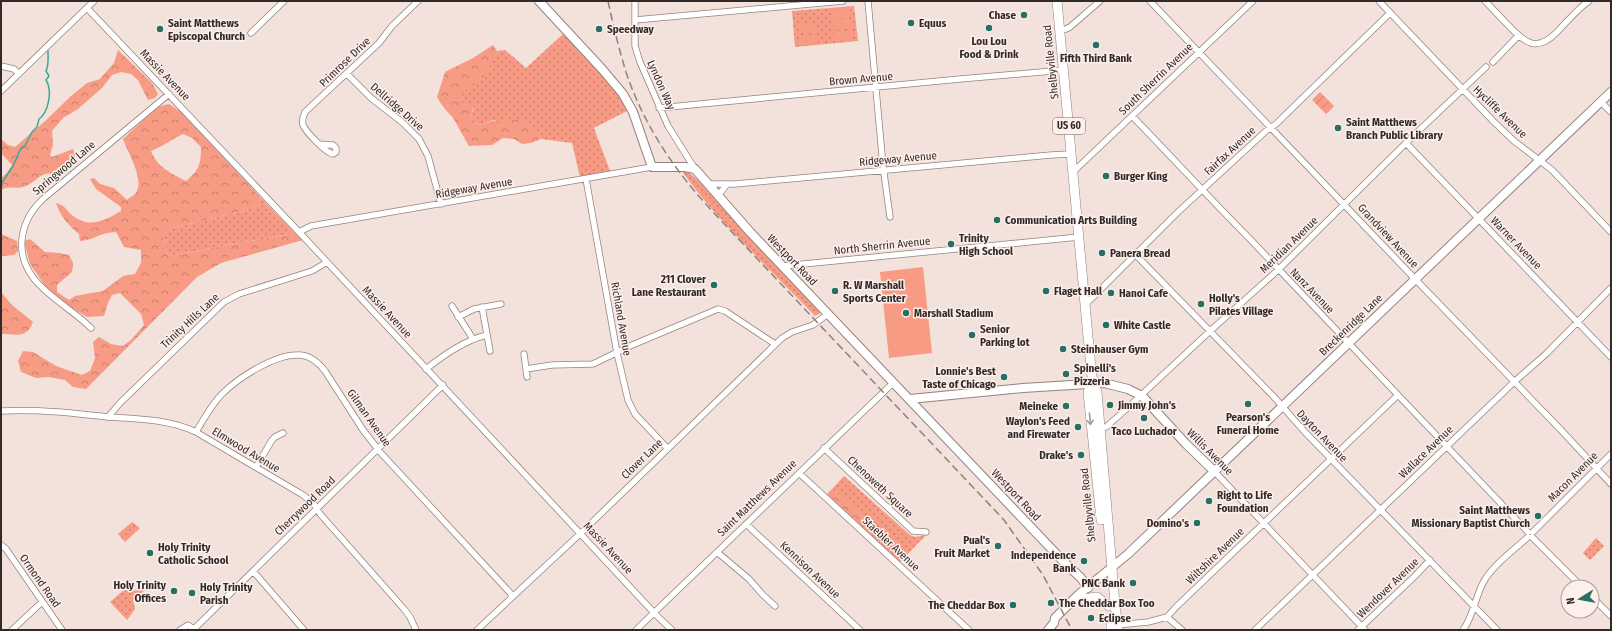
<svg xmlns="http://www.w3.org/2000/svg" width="1612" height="631" font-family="'Fira Sans Condensed',sans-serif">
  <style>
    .grass { fill: url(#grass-dots) }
    .forest { fill: url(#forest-crowns); fill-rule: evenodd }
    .garden { fill: url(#garden-furrows) }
    .pitch { fill: #f79b84 }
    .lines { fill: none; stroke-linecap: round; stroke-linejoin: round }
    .stream { stroke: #3ca997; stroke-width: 1.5 }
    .minor-casing { stroke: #93837f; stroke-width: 7 }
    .secondary-casing { stroke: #93837f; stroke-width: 10 }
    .primary-casing { stroke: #93837f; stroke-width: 10 }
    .minor { stroke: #fff; stroke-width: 5.5 }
    .secondary { stroke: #fff; stroke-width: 8 }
    .primary { stroke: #fff; stroke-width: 9 }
    .rail { stroke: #8e827f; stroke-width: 1.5; stroke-dasharray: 8 4; stroke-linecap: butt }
    .oneway { stroke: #a29f9e }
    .poi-dot { fill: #286e63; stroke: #fdefeb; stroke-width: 1.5 }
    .labels { text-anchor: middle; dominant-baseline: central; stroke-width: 3; stroke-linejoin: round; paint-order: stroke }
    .shield { fill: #fdefeb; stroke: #6e6562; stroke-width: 1 }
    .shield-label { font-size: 10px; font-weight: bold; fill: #312a28 }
    .poi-label { font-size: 11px; font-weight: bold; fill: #312a28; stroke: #fdefeb; text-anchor: start }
    .street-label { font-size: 11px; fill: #312a28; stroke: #fdefeb }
  </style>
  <defs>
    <pattern id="grass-dots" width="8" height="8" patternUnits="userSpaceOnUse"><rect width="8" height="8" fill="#f79b84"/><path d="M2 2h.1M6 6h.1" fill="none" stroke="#c97f6c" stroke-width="1.8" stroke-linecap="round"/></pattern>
    <pattern id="forest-crowns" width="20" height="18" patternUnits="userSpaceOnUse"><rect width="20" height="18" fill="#f79b84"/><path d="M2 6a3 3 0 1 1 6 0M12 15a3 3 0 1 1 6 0" fill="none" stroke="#c97f6c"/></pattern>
    <pattern id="garden-furrows" width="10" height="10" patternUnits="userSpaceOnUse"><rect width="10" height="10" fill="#f79b84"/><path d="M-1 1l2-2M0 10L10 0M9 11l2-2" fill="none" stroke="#c97f6c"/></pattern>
  </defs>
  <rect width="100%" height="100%" fill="#f3e1dc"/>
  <!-- grass -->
  <path class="grass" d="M854,6L858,41L795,47L792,11Z
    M563,34C586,58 612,81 627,111L594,128L610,171L580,177L572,143L541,139L531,124L494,120L480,125L470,120L474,107L463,105L461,102L464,91L482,78L497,51L505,50L526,68Z
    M681,170L688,172L697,179L819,310L820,313L815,316C770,269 719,223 681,170Z
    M266,203L295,233L168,256L163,235L172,228L243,211Z
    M844,476L910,535L915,537L926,535L900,562V555L895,546L832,489Z
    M132,522L140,528L125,542L118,534Z
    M1596,538L1604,546L1590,560L1583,553Z
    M142,587L145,590L133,600L135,609L127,620L110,602L124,590L134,591Z"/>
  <!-- forest -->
  <path class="forest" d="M493,45L497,51C493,60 488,72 481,79C470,89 465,86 461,102L463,105H474L470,120L480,125C496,120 515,115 530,123C535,126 538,134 541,139L531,143L522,144L514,139L503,138L492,145L469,146C463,137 459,127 453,118C447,111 441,105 437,97L445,72L473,58Z
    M118,50L152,83L158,94L155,98L148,100L138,80L131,74L121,72L112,75L102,88L78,109L63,118L52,131L53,145L50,155L52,157L73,149C74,151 75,153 75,155C77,163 60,172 54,174C41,171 37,181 26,186C17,190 9,185 1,190V178L7,173L12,165L1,153V139L8,145L15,147L44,122L71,96L87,83L100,79L114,63Z
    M169,104L180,111L266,203L243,211L172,228L163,235L168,256L295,233L303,240L221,263L197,277L86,389L73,387L65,380L49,377L36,378L21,372L18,361L23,351L33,352L56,366L82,375L90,371L95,358L93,342L99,337L111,344L123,346L132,339L144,325L141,314L120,293L112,295L108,303L104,316L87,317L69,306L48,290L30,264L24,241L30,239L45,252L59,253L69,255L73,263L72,272L57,285V292L69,300L75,296L103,291L123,276L135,274L141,263V250L124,247L116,232C101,232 92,241 80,241L79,234C69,226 60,216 56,203C67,206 65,210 73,216C91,229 105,220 121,211V207L96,189L90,179L94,178L100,184L114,188L127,200C129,198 133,196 135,194C146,181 128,153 123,139L157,107ZM183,134L192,138L201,147C201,164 199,171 186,181C172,174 157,167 151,151C162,147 172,139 183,134Z
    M1,234L17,241L18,251L14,255L1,256Z
    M1,292L12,305L33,322C27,339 16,334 1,334Z
    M832,489L895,546L900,555V562L827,494Z"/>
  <!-- garden -->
  <path class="garden" d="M1320,92L1334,106L1326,114L1312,100Z"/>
  <!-- pitch -->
  <path class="pitch" d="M850,9L851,17L833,19L832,10Z
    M851,20V28L834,30L833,22Z
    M816,23L817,31L799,33L798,25Z
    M852,31V39L834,41V33Z
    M817,34L818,42L800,44L799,36Z
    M923,267L932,353L889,358L880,272Z"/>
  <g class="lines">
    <!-- stream -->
    <path class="stream" d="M1,184L13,166L21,148L25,146L32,132L37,127L39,119C48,113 53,91 46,80L49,76L46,71C49,65 48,58 48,51"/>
    <defs>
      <path id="minor" d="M635,1V46L640,62L668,126L695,169
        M868,1L883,166L890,217
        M1150,1L1415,279L1561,430L1611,484
        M1379,1L1494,122L1514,141L1552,170L1611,232
        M1485,1C1493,9 1500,17 1508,25C1524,42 1536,53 1556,33C1567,22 1576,10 1589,1
        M87,8L299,232L657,616L672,630
        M635,20L843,1
        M1059,30L1066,29L1070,27L1100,1
        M251,33L284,1
        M1493,62L1518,36
        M1,66L14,69L19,74
        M347,74L371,98L402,122L419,139L428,156L441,204
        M1,91L94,1
        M1601,102L1611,112
        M659,108L960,79L1064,70
        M1132,116C1171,156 1209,198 1249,238L1528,532
        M1406,143L1611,357
        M319,144L333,145L336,148V152L333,154C326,153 306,132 303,125C302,121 303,116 305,112L379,43L392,26L418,1
        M1073,172L1253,1
        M586,179L617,353L628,400L635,414L667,448
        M707,184H735L1051,155L1071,154
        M718,196L727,184
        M299,232L311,226L652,167
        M1135,254L1275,398L1303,430L1497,630
        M783,266L1079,237
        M1085,305L1178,212L1266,131L1276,124L1390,13
        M452,306L473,339
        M482,307L490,351
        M458,317L474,309L501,304
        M91,328C74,311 50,298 35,280C13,253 20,220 44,198L169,94
        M524,354L527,377
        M426,369C444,355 465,340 487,335
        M526,369L552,365L593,364L630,346L718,309L725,311L775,344
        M1,411C37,409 73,413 108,417C137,419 169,419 196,432L303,495L313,503L321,515L404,609L410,617L416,630
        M108,417L120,403L224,302L239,294L312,271L327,262
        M1099,428L1106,427L1123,412L1209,332L1278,270L1410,139L1486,67
        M196,432C204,419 211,405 222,394C238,378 276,353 300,355C311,356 319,363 325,371L363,430L380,452L513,596
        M824,448L913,531L926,532
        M256,467L272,440L275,437L283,433
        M1214,471L1365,630
        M799,473L969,630
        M746,524L860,630
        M1533,532L1611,454
        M1532,537L1582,587
        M1,545L6,549L62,630
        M717,552L749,579L763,595L775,606
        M253,571L304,630
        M1592,597L1611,616
        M1167,617L1176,607L1398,395
        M1117,625L1148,622L1167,617L1182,630
        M194,629L443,385
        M12,630L42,602
        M180,630L188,625L195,630
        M477,630L581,533L782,338L792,332L813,325L828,314
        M636,630L893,383
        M1255,630L1514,382L1546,354L1611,288
        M1358,630L1415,576L1430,560
        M1463,630C1474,615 1475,597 1484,581C1493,565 1515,549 1528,537"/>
      <path id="secondary" d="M539,1L602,69L623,94L633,112L652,167H685L695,169L750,232L1063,561L1081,578L1088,588
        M910,399L1023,388L1104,383L1128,389L1142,396L1186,444L1214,471
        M1048,630L1054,623L1055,618L1078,595L1128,554L1611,92"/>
      <path id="primary" d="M1057,1L1088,337C1091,355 1089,376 1097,392L1115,604L1118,630
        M1093,384L1088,392L1101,520
        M1081,599L1097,597L1109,606
        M1111,630V625"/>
    </defs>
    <!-- minor casing -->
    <use href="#minor" class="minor-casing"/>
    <!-- secondary casing -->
    <use href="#secondary" class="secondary-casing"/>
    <!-- primary casing -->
    <use href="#primary" class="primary-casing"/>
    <!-- minor -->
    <use href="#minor" class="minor"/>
    <!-- secondary -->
    <use href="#secondary" class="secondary"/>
    <!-- primary -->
    <use href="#primary" class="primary"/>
    <!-- rail -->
    <path class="rail" d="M608,1C613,25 619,49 626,72C644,126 675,171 713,212L1004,520L1043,575L1072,630"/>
  </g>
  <!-- one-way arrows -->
  <defs><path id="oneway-shaft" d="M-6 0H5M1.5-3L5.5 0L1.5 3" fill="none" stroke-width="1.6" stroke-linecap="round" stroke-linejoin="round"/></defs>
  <use class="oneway" href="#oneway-shaft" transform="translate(1090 419) rotate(85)"/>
  <!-- markers -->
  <g class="poi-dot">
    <circle cx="1024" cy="15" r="4"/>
    <circle cx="911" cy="23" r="4"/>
    <circle cx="989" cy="28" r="4"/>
    <circle cx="160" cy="29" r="4"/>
    <circle cx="599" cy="29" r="4"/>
    <circle cx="1096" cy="45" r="4"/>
    <circle cx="1338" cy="128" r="4"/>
    <circle cx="1106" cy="176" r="4"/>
    <circle cx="997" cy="220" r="4"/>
    <circle cx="951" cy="244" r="4"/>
    <circle cx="1102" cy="253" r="4"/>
    <circle cx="714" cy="285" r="4"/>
    <circle cx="835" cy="291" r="4"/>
    <circle cx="1046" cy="291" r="4"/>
    <circle cx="1111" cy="293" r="4"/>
    <circle cx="1201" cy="304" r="4"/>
    <circle cx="906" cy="313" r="4"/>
    <circle cx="1106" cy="325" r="4"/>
    <circle cx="972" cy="335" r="4"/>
    <circle cx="1063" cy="349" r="4"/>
    <circle cx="1066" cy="374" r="4"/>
    <circle cx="1004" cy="377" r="4"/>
    <circle cx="1248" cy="404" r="4"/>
    <circle cx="1110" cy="405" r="4"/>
    <circle cx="1066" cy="406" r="4"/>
    <circle cx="1144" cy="418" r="4"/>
    <circle cx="1078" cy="427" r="4"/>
    <circle cx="1081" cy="455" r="4"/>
    <circle cx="1209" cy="501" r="4"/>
    <circle cx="1538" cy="516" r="4"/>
    <circle cx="1197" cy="523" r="4"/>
    <circle cx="998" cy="546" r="4"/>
    <circle cx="150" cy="553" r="4"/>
    <circle cx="1084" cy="561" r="4"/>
    <circle cx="1133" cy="583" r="4"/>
    <circle cx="174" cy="591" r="4"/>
    <circle cx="192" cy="593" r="4"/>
    <circle cx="1051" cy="603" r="4"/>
    <circle cx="1013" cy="605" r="4"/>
    <circle cx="1091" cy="618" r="4"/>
  </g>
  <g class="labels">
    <!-- shield labels -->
    <rect class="shield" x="1053" y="118" width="32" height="16" rx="3"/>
    <g class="shield-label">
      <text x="1069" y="126">US 60</text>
    </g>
    <!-- poi labels -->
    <g class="poi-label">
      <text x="1016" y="15" text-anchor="end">Chase</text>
      <text x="168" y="23">Saint Matthews<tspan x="168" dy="13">Episcopal Church</tspan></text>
      <text x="919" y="23">Equus</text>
      <text x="607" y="29">Speedway</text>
      <text x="989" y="41" text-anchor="middle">Lou Lou<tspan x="989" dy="13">Food &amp; Drink</tspan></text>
      <text x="1096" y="58" text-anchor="middle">Fifth Third Bank</text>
      <text x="1346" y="122">Saint Matthews<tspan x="1346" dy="13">Branch Public Library</tspan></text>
      <text x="1114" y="176">Burger King</text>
      <text x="1005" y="220">Communication Arts Building</text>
      <text x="959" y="238">Trinity<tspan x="959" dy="13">High School</tspan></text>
      <text x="1110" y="253">Panera Bread</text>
      <text x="706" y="279" text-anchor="end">211 Clover<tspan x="706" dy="13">Lane Restaurant</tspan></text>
      <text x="843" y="285">R. W Marshall<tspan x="843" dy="13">Sports Center</tspan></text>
      <text x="1054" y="291">Flaget Hall</text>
      <text x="1119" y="293">Hanoi Cafe</text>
      <text x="1209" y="298">Holly's<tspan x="1209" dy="13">Pilates Village</tspan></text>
      <text x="914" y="313">Marshall Stadium</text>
      <text x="1114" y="325">White Castle</text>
      <text x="980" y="329">Senior<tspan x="980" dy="13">Parking lot</tspan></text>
      <text x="1071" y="349">Steinhauser Gym</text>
      <text x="1074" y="368">Spinelli's<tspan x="1074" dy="13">Pizzeria</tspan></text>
      <text x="996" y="371" text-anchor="end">Lonnie's Best<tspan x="996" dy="13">Taste of Chicago</tspan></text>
      <text x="1118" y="405">Jimmy John's</text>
      <text x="1058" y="406" text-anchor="end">Meineke</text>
      <text x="1248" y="417" text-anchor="middle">Pearson's<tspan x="1248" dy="13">Funeral Home</tspan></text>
      <text x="1070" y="421" text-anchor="end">Waylon's Feed<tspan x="1070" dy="13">and Firewater</tspan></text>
      <text x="1144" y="431" text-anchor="middle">Taco Luchador</text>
      <text x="1073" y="455" text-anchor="end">Drake's</text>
      <text x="1217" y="495">Right to Life<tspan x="1217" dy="13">Foundation</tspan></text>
      <text x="1530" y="510" text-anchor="end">Saint Matthews<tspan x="1530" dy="13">Missionary Baptist Church</tspan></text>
      <text x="1189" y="523" text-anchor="end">Domino's</text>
      <text x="990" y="540" text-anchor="end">Pual's<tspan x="990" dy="13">Fruit Market</tspan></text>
      <text x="158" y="547">Holy Trinity<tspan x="158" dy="13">Catholic School</tspan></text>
      <text x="1076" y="555" text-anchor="end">Independence<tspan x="1076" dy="13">Bank</tspan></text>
      <text x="1125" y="583" text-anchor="end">PNC Bank</text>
      <text x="166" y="585" text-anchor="end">Holy Trinity<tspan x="166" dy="13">Offices</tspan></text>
      <text x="200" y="587">Holy Trinity<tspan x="200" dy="13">Parish</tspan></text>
      <text x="1059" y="603">The Cheddar Box Too</text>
      <text x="1005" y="605" text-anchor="end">The Cheddar Box</text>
      <text x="1099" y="618">Eclipse</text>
    </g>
    <!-- street labels -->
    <g class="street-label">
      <text transform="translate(345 62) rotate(-44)">Primrose Drive</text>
      <text transform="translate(1051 62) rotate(-96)">Shelbyville Road</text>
      <text transform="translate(165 75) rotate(46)">Massie Avenue</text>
      <text transform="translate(861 79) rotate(-5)">Brown Avenue</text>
      <text transform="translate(1156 79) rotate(-44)">South Sherrin Avenue</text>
      <text transform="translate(661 85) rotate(66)">Lyndon Way</text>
      <text transform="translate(397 107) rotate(41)">Dellridge Drive</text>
      <text transform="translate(1500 112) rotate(44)">Hycliffe Avenue</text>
      <text transform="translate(1230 151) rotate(-43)">Fairfax Avenue</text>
      <text transform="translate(898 159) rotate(-5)">Ridgeway Avenue</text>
      <text transform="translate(64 168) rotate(-40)">Springwood Lane</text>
      <text transform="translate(474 188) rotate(-10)">Ridgeway Avenue</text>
      <text transform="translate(1388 236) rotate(47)">Grandview Avenue</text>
      <text transform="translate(1516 243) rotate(46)">Warner Avenue</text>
      <text transform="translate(1289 245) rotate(-44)">Meridian Avenue</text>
      <text transform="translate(882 246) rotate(-6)">North Sherrin Avenue</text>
      <text transform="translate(792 260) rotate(46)">Westport Road</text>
      <text transform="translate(1312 291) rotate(46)">Nanz Avenue</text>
      <text transform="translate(387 312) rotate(47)">Massie Avenue</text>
      <text transform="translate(621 319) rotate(80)">Richland Avenue</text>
      <text transform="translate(190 321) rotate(-43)">Trinity Hills Lane</text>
      <text transform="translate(1351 325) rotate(-44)">Breckenridge Lane</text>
      <text transform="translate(369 418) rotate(55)">Gilman Avenue</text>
      <text transform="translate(1322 436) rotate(46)">Dayton Avenue</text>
      <text transform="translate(246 450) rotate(31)">Elmwood Avenue</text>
      <text transform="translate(1210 452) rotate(45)">Willis Avenue</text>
      <text transform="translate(1426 452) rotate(-44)">Wallace Avenue</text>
      <text transform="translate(642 459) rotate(-44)">Clover Lane</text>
      <text transform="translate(1573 477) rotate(-45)">Macon Avenue</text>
      <text transform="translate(880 487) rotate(43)">Chenoweth Square</text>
      <text transform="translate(1016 495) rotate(47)">Westport Road</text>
      <text transform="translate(757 498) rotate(-44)">Saint Matthews Avenue</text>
      <text transform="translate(1088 505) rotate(-96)">Shelbyville Road</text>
      <text transform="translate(305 506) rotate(-44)">Cherrywood Road</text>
      <text transform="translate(891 544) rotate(43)">Staebler Avenue</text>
      <text transform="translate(608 548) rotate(47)">Massie Avenue</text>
      <text transform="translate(1215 556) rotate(-44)">Wiltshire Avenue</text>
      <text transform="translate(810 570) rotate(43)">Kennison Avenue</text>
      <text transform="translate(40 581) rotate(55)">Ormond Road</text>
      <text transform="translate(1388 588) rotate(-44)">Wendover Avenue</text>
    </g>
  </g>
  <!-- border -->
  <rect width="1612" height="631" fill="none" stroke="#312a28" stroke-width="4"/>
  <!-- north arrow -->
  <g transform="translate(1580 599) rotate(259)"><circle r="19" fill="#fdefeb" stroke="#aba09d"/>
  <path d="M0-3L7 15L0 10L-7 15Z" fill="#286e63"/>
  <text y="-6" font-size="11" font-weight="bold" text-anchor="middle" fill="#312a28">N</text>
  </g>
</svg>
